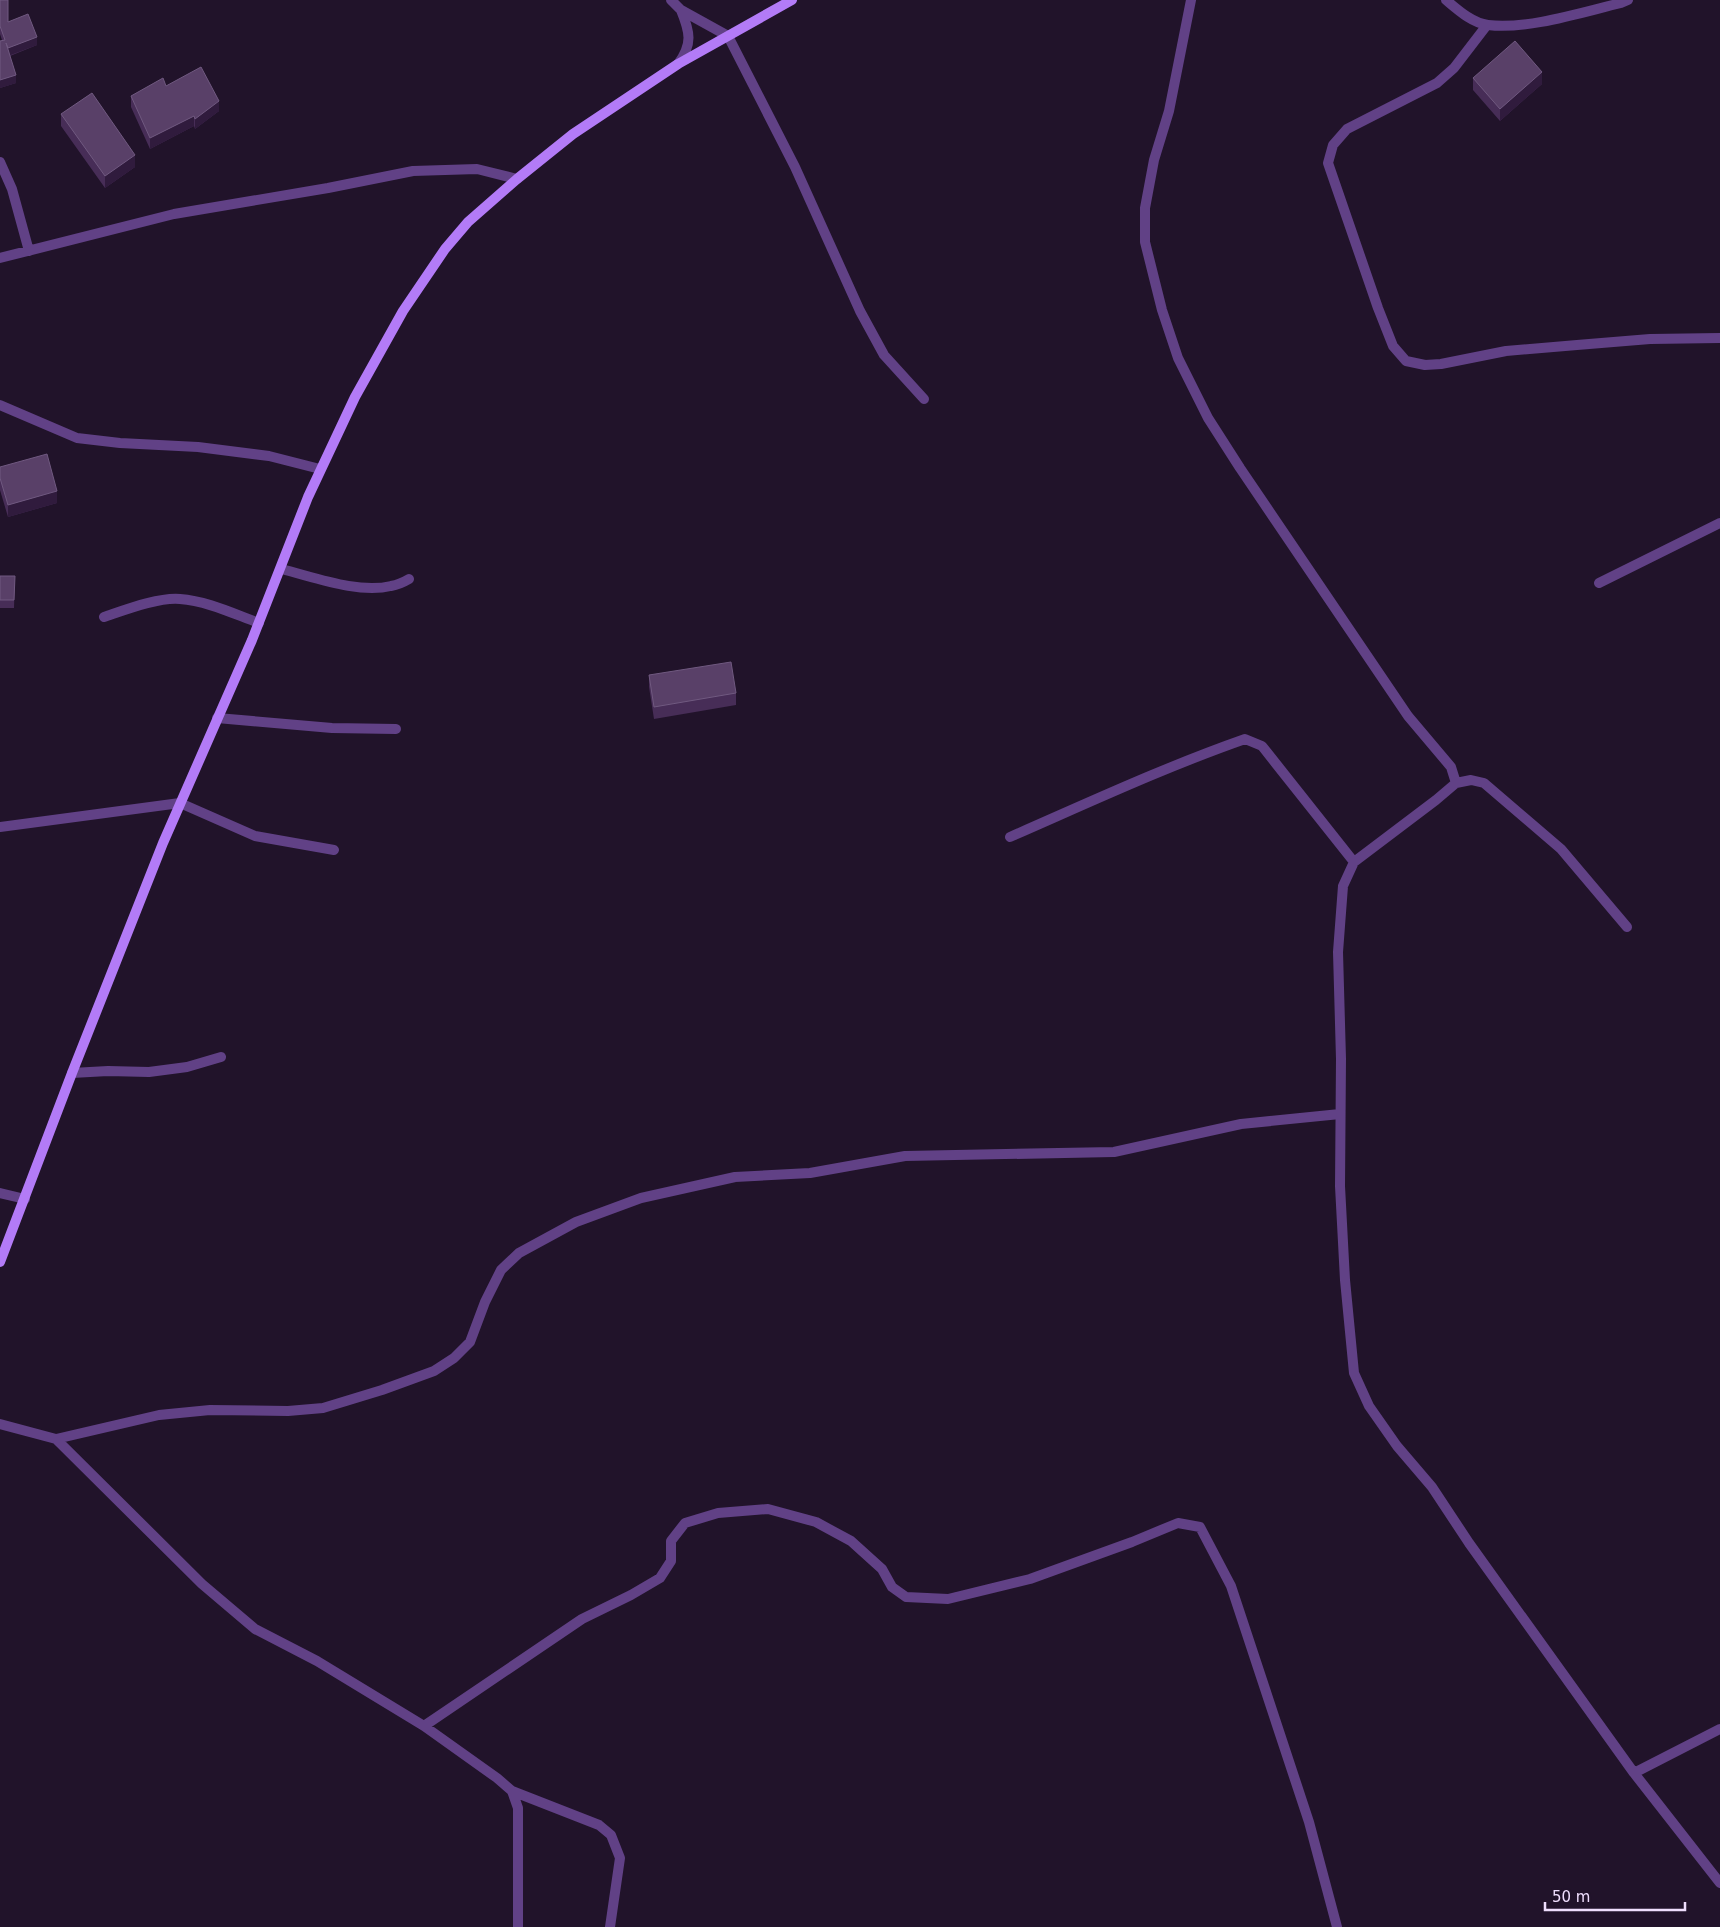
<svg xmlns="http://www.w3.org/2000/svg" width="1720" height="1927" font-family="'DejaVu Sans',sans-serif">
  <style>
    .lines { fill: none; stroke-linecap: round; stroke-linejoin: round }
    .street { stroke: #614186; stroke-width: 10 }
    .secondary { stroke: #b37bf7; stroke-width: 10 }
    .wall { fill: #472d57 }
    .shaded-wall { fill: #301b3d }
    .building { fill: #594068; stroke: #705980 }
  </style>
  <rect width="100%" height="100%" fill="#21132a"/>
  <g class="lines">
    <!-- street -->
    <path class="street" d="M671,0L681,10L728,36L795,167L860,311L884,355L924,399
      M1191,0L1169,111L1154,160L1145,208V242L1162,310L1178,358L1208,418L1240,468L1408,716L1451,767L1456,783
      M1446,0C1458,10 1472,23 1488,25C1527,30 1583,12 1621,3L1628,0
      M1487,25L1454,68L1437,83L1347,129L1333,145L1328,163L1378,308L1393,346L1406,361L1425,365L1441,364L1506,351L1577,345L1650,339L1720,338
      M678,64C693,44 690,32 681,10
      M0,162L12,189L29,251
      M0,258L174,214L328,188L413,171L477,169L517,179
      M0,405L77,438L120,443L198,447L269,456L320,469
      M281,569C314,577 358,594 391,586C397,585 404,582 409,579
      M1599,583L1720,523
      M104,617C125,610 159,597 180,599C207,601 234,614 259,623
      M217,718L332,728L396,729
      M0,827L180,803L255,836L334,850
      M1010,837C1088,803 1165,767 1245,739L1262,746L1354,862
      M1627,927L1561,849L1484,783L1471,780L1456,783L1436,800L1354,862L1343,886L1338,952L1341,1059L1340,1186L1345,1280L1354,1373L1369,1406L1397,1446L1432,1487L1469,1543L1634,1773L1720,1883
      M72,1073L108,1071L149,1072L187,1067L221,1057
      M0,1193L25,1199
      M0,1424L56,1439L202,1584L255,1629L317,1661L424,1726L497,1778L512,1791L518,1808V1927
      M56,1439L159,1415L210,1410L288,1411L323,1408L382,1390L434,1371L454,1358L470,1342L485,1302L501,1270L519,1253L576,1222L641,1198L735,1177L810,1173L905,1156L1114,1152L1241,1124L1340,1114
      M424,1726L582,1619L631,1595L660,1578L671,1561V1541L685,1523L718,1513L768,1509L816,1522L851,1541L882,1569L892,1587L906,1597L948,1599L1030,1579L1132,1542L1178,1523L1200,1527L1231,1586L1309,1822L1337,1927
      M1634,1773L1720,1729
      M512,1791L599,1825L611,1835L620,1858L610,1927"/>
    <!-- secondary -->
    <path class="secondary" d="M0,1262L72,1073L163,843L252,640L308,497L355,397L403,311L445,249L468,222L517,179L573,134L678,64L792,0"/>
  </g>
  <!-- wall -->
  <path class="wall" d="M0,0L8,22L37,45L10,56L16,83L0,88V41L2,40L0,34Z
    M1473,78L1542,84L1500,121L1473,90Z
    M166,86L219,111L195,129L194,126L150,149L131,107V96Z
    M61,114L135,167L105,188L61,126Z
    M0,467L57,503L8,517L0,490Z
    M0,576H15L14,608H0Z
    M649,675L736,693V705L654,719L649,687Z"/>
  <!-- shaded-wall -->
  <path class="shaded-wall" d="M37,37V45L8,56V48Z
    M1542,72V84L1500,121V109Z
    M16,75V83L0,88V80Z
    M219,101V111L195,129V119Z
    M194,116V126L150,149V138Z
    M135,155V167L105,188V176Z
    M57,491V503L8,517V505Z"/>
  <!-- building -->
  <path class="building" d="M0,0H8V22L28,14L37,37L8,48L6,43L16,75L0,80V41L5,40L0,26Z
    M1515,41L1542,72L1500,109L1473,78Z
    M201,67L219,101L195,119L194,116L150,138L131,96L163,78L166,86Z
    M92,93L135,155L105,176L61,114Z
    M47,454L57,491L8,505L0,478V467Z
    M0,576H15L14,600H0Z
    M731,662L736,693L654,707L649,675Z"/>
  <!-- scale -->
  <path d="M1545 1902v8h140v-8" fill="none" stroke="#efdefd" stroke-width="2.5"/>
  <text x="1552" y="1902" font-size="15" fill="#efdefd" stroke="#21132a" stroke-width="4" paint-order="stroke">50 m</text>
</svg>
